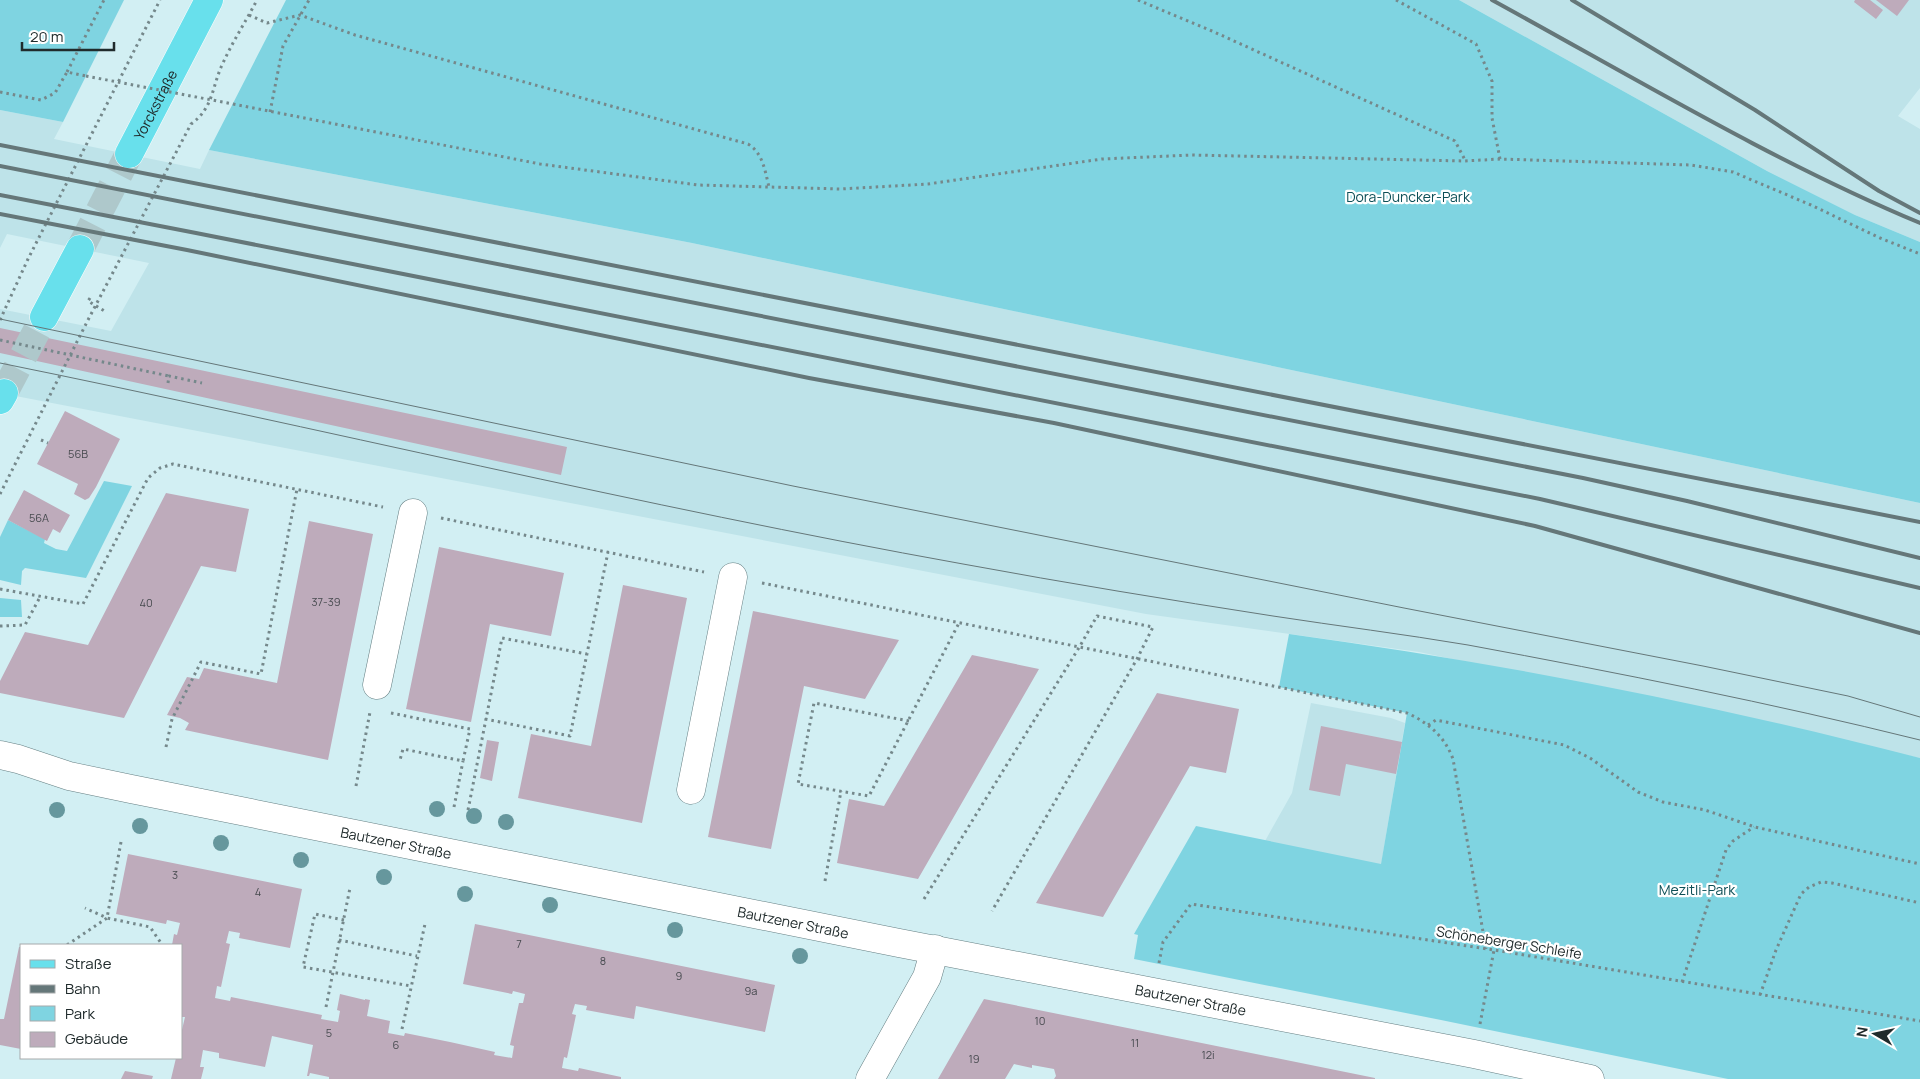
<svg xmlns="http://www.w3.org/2000/svg" width="1920" height="1079" font-family="Manrope,sans-serif">
  <style>
    .built { fill: #bee3e9 }
    .green { fill: #7fd4e1 }
    .building { fill: #beabbb }
    .lines { fill: none; stroke-linecap: round; stroke-linejoin: round }
    .major-tunnel { stroke: #aec8cb; stroke-width: 28; stroke-dasharray: 28 14; stroke-linecap: butt }
    .minor-casing { stroke: #657f83; stroke-width: 29 }
    .major-casing { stroke: #fff; stroke-width: 29 }
    .path { stroke: #75888b; stroke-width: 3; stroke-dasharray: 2.5 4; stroke-linecap: butt }
    .minor { stroke: #fff; stroke-width: 28 }
    .major { stroke: #68e0ec; stroke-width: 28 }
    .tram { stroke: #657779; stroke-width: 1 }
    .rail { stroke: #657779; stroke-width: 4 }
    .path-bridge { stroke: #75888b; stroke-width: 3; stroke-dasharray: 2.5 4; stroke-linecap: butt }
    .tree { fill: #66979d }
    .labels { text-anchor: middle; dominant-baseline: central; stroke-width: 4.5; stroke-linejoin: round; paint-order: stroke }
    .number-label { font-size: 11px; fill: #484b50 }
    .street-label { font-size: 14px; fill: #202b2c; stroke: #fff }
    .park-label { font-size: 14px; fill: #0d4f57; stroke: #fff }
  </style>
  <rect width="100%" height="100%" fill="#d2eff3"/>
  <!-- built -->
  <path class="built" d="M1459,0H1920V88L1898,116L1920,129V242L1855,215L1767,171Z
    M0,110L63,122L54,139L200,169L209,150L692,243L1920,503V758L1419,652L1146,614L0,393V309L111,331L149,263L7,234L0,248Z
    M1311,703L1391,718L1405,723L1381,865L1265,841L1292,793Z"/>
  <!-- green -->
  <path class="green" d="M0,0H124L63,122L0,110Z
    M286,0H1459L1767,171L1855,215L1920,242V503L692,243L209,150Z
    M104,481L132,486L86,578L25,568L22,571L21,585L0,580V537L8,520L45,539L44,543L56,549L67,551Z
    M0,598L21,600L22,617H0Z
    M1289,634C1501,663 1712,704 1920,758V1079H1728L1441,1020L1134,959L1138,935L1134,934L1196,826L1381,864L1407,713L1279,687Z"/>
  <!-- building -->
  <path class="building" d="M1855,0H1870L1883,10L1876,19L1854,2Z
    M1876,0H1909L1897,16Z
    M0,328L567,447L561,475L0,353Z
    M65,411L120,439L96,487L89,498L85,500L74,494L78,484L37,464Z
    M24,490L70,515L60,533L53,529L47,541L8,520Z
    M166,493L249,509L236,572L201,566L124,718L0,693V681L25,632L88,645Z
    M309,521L373,534L328,760L185,730L189,723L180,718L167,715L187,677L199,679L204,668L277,683Z
    M439,547L564,573L551,636L490,624L471,722L406,709Z
    M623,585L687,598L642,823L518,798L531,734L591,746Z
    M753,611L899,640L865,699L804,686L771,849L708,837Z
    M972,655L1039,669L918,879L837,863L849,799L884,806Z
    M1157,693L1239,709L1226,773L1190,766L1103,917L1036,903Z
    M1321,726L1402,742L1396,774L1346,764L1340,796L1309,790Z
    M487,740L499,742L492,781L480,778Z
    M128,854L302,889L290,948L239,938L240,933L229,931L226,943L230,944L221,987L217,986L215,998L230,1001L231,997L322,1015L321,1019L338,1022L340,1011L337,1010L340,994L365,1000V999L370,1000L367,1016L390,1021L388,1033L404,1036L405,1033L450,1042L495,1052L494,1055L512,1058L514,1046L510,1045L519,1003H523L525,994L513,991L512,994L463,984L475,924L775,985L765,1032L636,1006L634,1019L586,1010L587,1006L575,1004L572,1014L576,1015L567,1058L564,1057L562,1068L578,1071L579,1068L621,1077V1079H329V1077L310,1073L309,1076H307L313,1045L272,1036L265,1067L219,1058V1053L203,1050L200,1067H204L201,1079H171L176,1058H181V1034L185,1017H181V945H172L174,934L177,935L180,923L167,920L166,924L116,914Z
    M19,947H21V1049L0,1045V1019H4Z
    M984,999L1375,1078V1079H1054L1056,1076L1054,1069L1032,1065V1068L1014,1064L1005,1079H938Z
    M125,1071L153,1076L152,1079H121Z"/>
  <g class="lines">
    <!-- major-tunnel -->
    <path class="major-tunnel" d="M80,249L129,154
      M4,393L44,317"/>
    <defs>
      <g id="minor">
        <path d="M377,685L413,513"/>
        <path id="s1" d="M0,755L18,759L69,776L131,789L899,943L1474,1054L1590,1079"/>
        <path d="M691,790L733,577"/>
        <path d="M870,1079L927,977L935,949"/>
      </g>
      <g id="major">
        <path id="s2" d="M129,154L209,0"/>
        <path d="M44,317L80,249"/>
        <path d="M0,400L4,393"/>
      </g>
    </defs>
    <!-- minor casing -->
    <use href="#minor" class="minor-casing"/>
    <!-- major casing -->
    <use href="#major" class="major-casing"/>
    <!-- path -->
    <path class="path" d="M1138,0L1212,31L1455,141L1465,160
      M1396,0L1476,44L1492,81V118L1500,159
      M249,15L267,23L300,15L355,35L748,144C763,153 765,171 769,187
      M67,72L104,0
      M0,92L41,100L55,93L67,72L86,76
      M233,104L540,164L698,185L841,189L928,184L1102,159L1192,155L1465,161L1500,159L1691,165L1733,172L1811,205L1880,238L1920,254
      M270,112L283,46L309,0
      M90,298L88,301L106,312
      M0,320L28,259L160,0
      M168,383L169,376L202,383
      M41,440L48,443
      M0,494L89,318L191,124C214,108 212,85 223,63C233,41 246,21 257,0
      M441,518L704,572
      M762,583L1407,713C1429,723 1445,737 1453,759L1486,949
      M0,589L83,604L148,478L160,468L173,464L383,507
      M0,626L25,625L40,597
      M391,713L470,729L463,761L403,749L400,760
      M485,719L570,736L608,552
      M909,721L814,703L798,784L869,796L959,623
      M1428,725L1436,720L1564,745L1590,758L1638,792L1663,802L1705,810L1755,827L1920,864
      M166,747L172,719L201,662L261,674L297,489
      M356,786L370,712
      M454,807L463,761
      M468,810L502,638L587,654
      M121,842L107,918L150,927L161,943V945
      M825,881L841,791
      M924,899L1080,646L1097,616L1153,627L1137,659L992,911
      M344,920L315,914L303,967L411,986
      M339,940L417,956
      M67,945L107,918L85,908
      M1159,963L1163,942L1191,904L1494,950L1920,1021
      M1682,982L1726,850L1733,841L1754,827
      M1760,995L1776,950L1801,894L1809,887L1821,882L1832,883L1920,903
      M326,1007L350,888
      M1480,1024L1494,950
      M402,1029L425,924"/>
    <!-- minor -->
    <use href="#minor" class="minor"/>
    <!-- major -->
    <use href="#major" class="major"/>
    <!-- tram -->
    <path class="tram" d="M0,319L793,486L1404,608L1703,666L1848,696L1920,717
      M0,363C321,428 640,506 963,564C1066,583 1170,600 1273,616C1338,626 1403,634 1468,645C1619,673 1771,703 1920,740"/>
    <!-- rail -->
    <path class="rail" d="M1492,0C1633,77 1772,161 1920,223
      M1572,0L1755,110L1879,191L1920,213
      M0,145L1920,522
      M0,166L1583,478L1687,501L1920,558
      M0,195L196,233L1540,499L1920,588
      M0,214L187,250L809,378L1054,423L1535,526L1920,633"/>
    <!-- path-bridge -->
    <path class="path-bridge" d="M86,76L233,104
      M0,340L169,376"/>
  </g>
  <!-- trees -->
  <g class="tree">
    <circle cx="437" cy="809" r="8"/>
    <circle cx="57" cy="810" r="8"/>
    <circle cx="474" cy="816" r="8"/>
    <circle cx="506" cy="822" r="8"/>
    <circle cx="140" cy="826" r="8"/>
    <circle cx="221" cy="843" r="8"/>
    <circle cx="301" cy="860" r="8"/>
    <circle cx="384" cy="877" r="8"/>
    <circle cx="465" cy="894" r="8"/>
    <circle cx="550" cy="905" r="8"/>
    <circle cx="675" cy="930" r="8"/>
    <circle cx="800" cy="956" r="8"/>
  </g>
  <g class="labels">
    <!-- number labels -->
    <g class="number-label">
      <text x="78" y="453">56B</text>
      <text x="39" y="517">56A</text>
      <text x="326" y="601">37-39</text>
      <text x="146" y="602">40</text>
      <text x="175" y="874">3</text>
      <text x="258" y="891">4</text>
      <text x="519" y="943">7</text>
      <text x="603" y="960">8</text>
      <text x="679" y="975">9</text>
      <text x="751" y="990">9a</text>
      <text x="1040" y="1020">10</text>
      <text x="329" y="1032">5</text>
      <text x="1135" y="1042">11</text>
      <text x="396" y="1044">6</text>
      <text x="1208" y="1054">12i</text>
      <text x="974" y="1058">19</text>
    </g>
    <!-- street labels -->
    <g class="street-label">
      <text stroke="none"><textPath href="#s2" startOffset="56">Yorckstraße</textPath></text>
      <text stroke="none"><textPath href="#s1" startOffset="406">Bautzener Straße</textPath></text>
      <text stroke="none"><textPath href="#s1" startOffset="811">Bautzener Straße</textPath></text>
      <text transform="translate(1509 942) rotate(9)">Schöneberger Schleife</text>
      <text stroke="none"><textPath href="#s1" startOffset="1216">Bautzener Straße</textPath></text>
    </g>
    <!-- park labels -->
    <g class="park-label">
      <text x="1408" y="196">Dora-Duncker-Park</text>
      <text x="1697" y="889">Mezitli-Park</text>
    </g>
  </g>
  <!-- legend -->
  <rect x="20" y="944" width="162" height="115" fill="#ffffff" stroke="#a6aaab"/>
  <rect x="30" y="960" width="25" height="8" fill="#68e0ec" stroke="#a6aaab"/>
  <text x="65" y="969" font-size="15" fill="#202b2c">Straße</text>
  <rect x="30" y="985" width="25" height="8" fill="#657779" stroke="#a6aaab"/>
  <text x="65" y="994" font-size="15" fill="#202b2c">Bahn</text>
  <rect x="30" y="1006" width="25" height="15" fill="#7fd4e1" stroke="#a6aaab"/>
  <text x="65" y="1019" font-size="15" fill="#202b2c">Park</text>
  <rect x="30" y="1032" width="25" height="15" fill="#beabbb" stroke="#a6aaab"/>
  <text x="65" y="1044" font-size="15" fill="#202b2c">Gebäude</text>
  <!-- north arrow -->
  <g transform="translate(1875 1034) rotate(279)" stroke="#ffffff" stroke-width="4" paint-order="stroke">
  <path d="M0-4L9 19L0 12L-9 19Z" fill="#202b2c"/>
  <text y="-8" font-size="14" font-weight="bold" text-anchor="middle" fill="#202b2c">N</text>
  </g>
  <!-- scale -->
  <path d="M22 42v8h92v-8" fill="none" stroke="#202b2c" stroke-width="2.5"/>
  <text x="30" y="42" font-size="15" fill="#202b2c" stroke="#ffffff" stroke-width="4" paint-order="stroke">20 m</text>
</svg>
